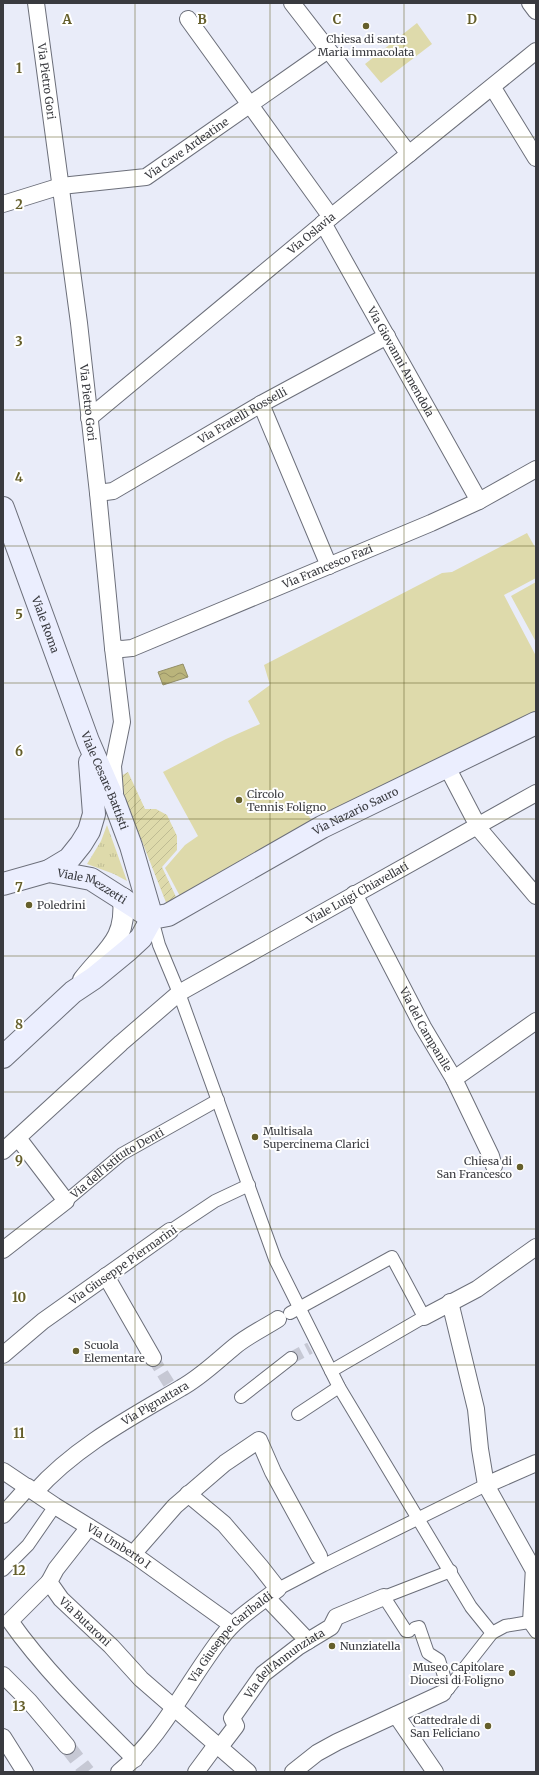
<svg xmlns="http://www.w3.org/2000/svg" width="539" height="1775" font-family="Merriweather,serif">
  <style>
    .grass { fill: url(#grass-tufts) }
    .garden { fill: url(#garden-furrows) }
    .pitch { fill: #dedaab }
    .water { fill: url(#water-waves); stroke: #938f69 }
    .lines { fill: none; stroke-linecap: round; stroke-linejoin: round }
    .pedestrian-tunnel { stroke: #c6c8d4; stroke-width: 12; stroke-dasharray: 12 6; stroke-linecap: butt }
    .minor-tunnel { stroke: #c6c8d4; stroke-width: 16; stroke-dasharray: 16 8; stroke-linecap: butt }
    .pedestrian-casing { stroke: #6c6f7a; stroke-width: 14 }
    .minor-casing { stroke: #6c6f7a; stroke-width: 18 }
    .tertiary-casing { stroke: #6c6f7a; stroke-width: 22 }
    .secondary-casing { stroke: #6c6f7a; stroke-width: 24 }
    .pedestrian { stroke: #fff; stroke-width: 12 }
    .minor { stroke: #fff; stroke-width: 16 }
    .tertiary { stroke: #fff; stroke-width: 20 }
    .secondary { stroke: #ebeefe; stroke-width: 22 }
    .grid { fill: none; stroke: #655f2b; stroke-width: 1; stroke-opacity: 0.55 }
    .poi-dot { fill: #655f2b; stroke: #fff; stroke-width: 1.5 }
    .labels { text-anchor: middle; dominant-baseline: central; stroke-width: 4; stroke-linejoin: round; paint-order: stroke }
    .poi-label { font-size: 11px; fill: #393a3f; stroke: #fff; text-anchor: start }
    .street-label { font-size: 11px; fill: #393a3f; stroke: #fff }
    .grid-label { font-size: 13px; text-anchor: middle; font-weight: bold; fill: #655f2b; stroke: #fff; stroke-width: 4; stroke-linejoin: round; paint-order: stroke }
  </style>
  <defs>
    <pattern id="grass-tufts" width="24" height="20" patternUnits="userSpaceOnUse"><rect width="24" height="20" fill="#dedaab"/><path d="M3 7l-1-3M5 7V3M7 7l1-3M15 17l-1-3M17 17v-4M19 17l1-3" fill="none" stroke="#bfbc94"/></pattern>
    <pattern id="garden-furrows" width="10" height="10" patternUnits="userSpaceOnUse"><rect width="10" height="10" fill="#dedaab"/><path d="M-1 1l2-2M0 10L10 0M9 11l2-2" fill="none" stroke="#bfbc94"/></pattern>
    <pattern id="water-waves" width="16" height="10" patternUnits="userSpaceOnUse"><rect width="16" height="10" fill="#bab47b"/><path d="M0 5q4-4 8 0t8 0" fill="none" stroke="#989366"/></pattern>
  </defs>
  <rect width="100%" height="100%" fill="#e9ecf9"/>
  <!-- grass -->
  <path class="grass" d="M107,825L127,881L114,874L87,864L101,841Z"/>
  <!-- garden -->
  <path class="garden" d="M128,772L145,809H156L167,815L177,836V850L162,867L177,899L167,905L117,778Z"/>
  <!-- pitch -->
  <path class="pitch" d="M417,23L432,44L381,83L365,64Z
    M527,533L536,549V578L504,595L536,656V711L325,821L316,803L305,809L315,827L182,900L165,868L185,845L198,836L163,772L226,739L260,724L248,701L270,685L264,665L442,573L452,572Z
    M536,582V642L511,596Z"/>
  <!-- water -->
  <path class="water" d="M183,664L188,677L163,685L158,672Z"/>
  <g class="lines">
    <!-- pedestrian-tunnel -->
    <path class="pedestrian-tunnel" d="M153,1358L171,1387
      M291,1358L310,1348"/>
    <!-- minor-tunnel -->
    <path class="minor-tunnel" d="M67,1746L87,1772"/>
    <defs>
      <g id="pedestrian">
        <path d="M152,919L159,945L179,993L275,1259L339,1387L471,1607L492,1633L505,1626L529,1622"/>
        <path id="s1" d="M66,1201L122,1154L218,1100"/>
        <path d="M170,1231L215,1201L249,1185"/>
        <path d="M290,1313L392,1257L424,1317L331,1371"/>
        <path d="M241,1397L291,1358"/>
        <path d="M298,1414L339,1387"/>
        <path d="M532,1567L529,1622L536,1632"/>
        <path d="M3,1570L28,1545L55,1506"/>
        <path d="M278,1589L324,1565L486,1485"/>
        <path d="M415,1628L419,1627L428,1653L439,1660L448,1689L443,1693"/>
        <path d="M409,1631H406L384,1597L451,1571"/>
        <path d="M448,1689L492,1633"/>
      </g>
      <g id="minor">
        <path id="s2" d="M36,3L79,323L98,493L113,648L122,722L113,766L115,793"/>
        <path d="M292,3L409,154"/>
        <path d="M530,3L536,11"/>
        <path d="M188,19L331,217"/>
        <path d="M493,88L536,158"/>
        <path id="s3" d="M3,204L61,186L146,177L328,50"/>
        <path id="s4" d="M323,223L479,501"/>
        <path d="M261,404L329,566"/>
        <path id="s5" d="M89,418L331,217L536,51"/>
        <path id="s6" d="M98,493L113,491L261,404L387,336"/>
        <path id="s7" d="M113,648L122,649L132,648L431,523L479,501L536,469"/>
        <path d="M446,765L480,830L536,896"/>
        <path id="s8" d="M354,894L423,1027L454,1079L491,1156L494,1166"/>
        <path d="M454,1079L536,1021"/>
        <path id="s9" d="M3,1151L121,1043L179,993L536,793"/>
        <path d="M3,1250L66,1201L18,1138"/>
        <path d="M106,1276L153,1358"/>
        <path d="M450,1302L476,1409L480,1449L486,1485L532,1567L536,1566"/>
        <path d="M424,1317L477,1289L536,1247"/>
        <path d="M3,1355L43,1321L170,1231"/>
        <path id="s10" d="M3,1471L55,1506L133,1554L232,1625"/>
        <path d="M486,1485L536,1463"/>
        <path id="s11" d="M35,1492C75,1447 130,1418 181,1388C201,1377 217,1361 234,1347C247,1336 264,1328 278,1319"/>
        <path d="M3,1515L28,1487"/>
        <path id="s12" d="M89,1527L56,1569L49,1582L61,1599L111,1646L141,1679L248,1772"/>
        <path d="M133,1554L175,1506L225,1463L259,1440L273,1472L319,1556"/>
        <path d="M49,1582L10,1621C46,1672 91,1715 135,1759"/>
        <path d="M267,1598L308,1641"/>
        <path d="M3,1675L29,1701L67,1746"/>
        <path d="M396,1715L435,1772"/>
        <path d="M3,1737L25,1772"/>
        <path id="s13" d="M119,1772C161,1739 189,1679 222,1637C237,1617 259,1604 278,1589L260,1566L224,1524L188,1494"/>
        <path id="s14" d="M196,1772L216,1745L223,1743L236,1726L232,1718L263,1674L298,1647L331,1627L336,1617L384,1597"/>
        <path d="M293,1772L317,1753L337,1742L443,1693"/>
      </g>
      <path id="tertiary" d="M83,980C107,949 127,941 123,898"/>
      <g id="secondary">
        <path id="s15" d="M3,508L88,741L115,803L131,846L152,918"/>
        <path d="M49,871L69,859L81,844L89,831L94,814L90,762"/>
        <path id="s16" d="M3,884L49,871L91,879L152,918"/>
        <path id="s17" d="M3,1057L73,992L94,978L128,950L141,938L152,918L168,915L322,827L536,723"/>
      </g>
    </defs>
    <!-- pedestrian casing -->
    <use href="#pedestrian" class="pedestrian-casing"/>
    <!-- minor casing -->
    <use href="#minor" class="minor-casing"/>
    <!-- tertiary casing -->
    <use href="#tertiary" class="tertiary-casing"/>
    <!-- secondary casing -->
    <use href="#secondary" class="secondary-casing"/>
    <!-- pedestrian -->
    <use href="#pedestrian" class="pedestrian"/>
    <!-- minor -->
    <use href="#minor" class="minor"/>
    <!-- tertiary -->
    <use href="#tertiary" class="tertiary"/>
    <!-- secondary -->
    <use href="#secondary" class="secondary"/>
  </g>
  <!-- grid -->
  <path class="grid" d="M135,3V1772M270,3V1772M404,3V1772M3,137H536M3,273H536M3,410H536M3,546H536M3,683H536M3,819H536M3,956H536M3,1092H536M3,1229H536M3,1365H536M3,1502H536M3,1638H536"/>
  <!-- markers -->
  <g class="poi-dot">
    <circle cx="366" cy="26" r="4"/>
    <circle cx="239" cy="800" r="4"/>
    <circle cx="29" cy="905" r="4"/>
    <circle cx="255" cy="1137" r="4"/>
    <circle cx="520" cy="1167" r="4"/>
    <circle cx="76" cy="1351" r="4"/>
    <circle cx="332" cy="1646" r="4"/>
    <circle cx="512" cy="1673" r="4"/>
    <circle cx="488" cy="1726" r="4"/>
  </g>
  <g class="labels">
    <!-- poi labels -->
    <g class="poi-label">
      <text x="366" y="39" text-anchor="middle">Chiesa di santa<tspan x="366" dy="13">Maria immacolata</tspan></text>
      <text x="247" y="794">Circolo<tspan x="247" dy="13">Tennis Foligno</tspan></text>
      <text x="37" y="905">Poledrini</text>
      <text x="263" y="1131">Multisala<tspan x="263" dy="13">Supercinema Clarici</tspan></text>
      <text x="512" y="1161" text-anchor="end">Chiesa di<tspan x="512" dy="13">San Francesco</tspan></text>
      <text x="84" y="1345">Scuola<tspan x="84" dy="13">Elementare</tspan></text>
      <text x="340" y="1646">Nunziatella</text>
      <text x="504" y="1667" text-anchor="end">Museo Capitolare<tspan x="504" dy="13">Diocesi di Foligno</tspan></text>
      <text x="480" y="1720" text-anchor="end">Cattedrale di<tspan x="480" dy="13">San Feliciano</tspan></text>
    </g>
    <!-- street labels -->
    <g class="street-label">
      <text stroke="none"><textPath href="#s2" startOffset="79">Via Pietro Gori</textPath></text>
      <text stroke="none"><textPath href="#s3" startOffset="196">Via Cave Ardeatine</textPath></text>
      <text stroke="none"><textPath href="#s5" startOffset="289">Via Oslavia</textPath></text>
      <text stroke="none"><textPath href="#s4" startOffset="159">Via Giovanni Amendola</textPath></text>
      <text stroke="none"><textPath href="#s2" startOffset="403">Via Pietro Gori</textPath></text>
      <text stroke="none"><textPath href="#s6" startOffset="165">Via Fratelli Rosselli</textPath></text>
      <text stroke="none"><textPath href="#s7" startOffset="231">Via Francesco Fazi</textPath></text>
      <text stroke="none"><textPath href="#s15" startOffset="124">Viale Roma</textPath></text>
      <text stroke="none"><textPath href="#s15" startOffset="291">Viale Cesare Battisti</textPath></text>
      <text stroke="none"><textPath href="#s17" startOffset="436">Via Nazario Sauro</textPath></text>
      <text stroke="none"><textPath href="#s16" startOffset="94">Viale Mezzetti</textPath></text>
      <text stroke="none"><textPath href="#s9" startOffset="441">Viale Luigi Chiavellati</textPath></text>
      <text stroke="none"><textPath href="#s8" startOffset="153">Via del Campanile</textPath></text>
      <text stroke="none"><textPath href="#s1" startOffset="64">Via dell'Istituto Denti</textPath></text>
      <text transform="translate(123 1265) rotate(-35)">Via Giuseppe Piermarini</text>
      <text stroke="none"><textPath href="#s11" startOffset="150">Via Pignattara</textPath></text>
      <text stroke="none"><textPath href="#s10" startOffset="138">Via Umberto I</textPath></text>
      <text stroke="none"><textPath href="#s12" startOffset="122">Via Butaroni</textPath></text>
      <text stroke="none"><textPath href="#s13" startOffset="176">Via Giuseppe Garibaldi</textPath></text>
      <text stroke="none"><textPath href="#s14" startOffset="148">Via dell'Annunziata</textPath></text>
    </g>
  </g>
  <g class="grid-label">
    <text x="67" y="24">A</text>
    <text x="202" y="24">B</text>
    <text x="337" y="24">C</text>
    <text x="472" y="24">D</text>
    <text x="19" y="73">1</text>
    <text x="19" y="209">2</text>
    <text x="19" y="346">3</text>
    <text x="19" y="482">4</text>
    <text x="19" y="619">5</text>
    <text x="19" y="756">6</text>
    <text x="19" y="892">7</text>
    <text x="19" y="1029">8</text>
    <text x="19" y="1165">9</text>
    <text x="19" y="1302">10</text>
    <text x="19" y="1438">11</text>
    <text x="19" y="1575">12</text>
    <text x="19" y="1711">13</text>
  </g>
  <!-- border -->
  <rect width="539" height="1775" fill="none" stroke="#393a3f" stroke-width="8"/>
</svg>
